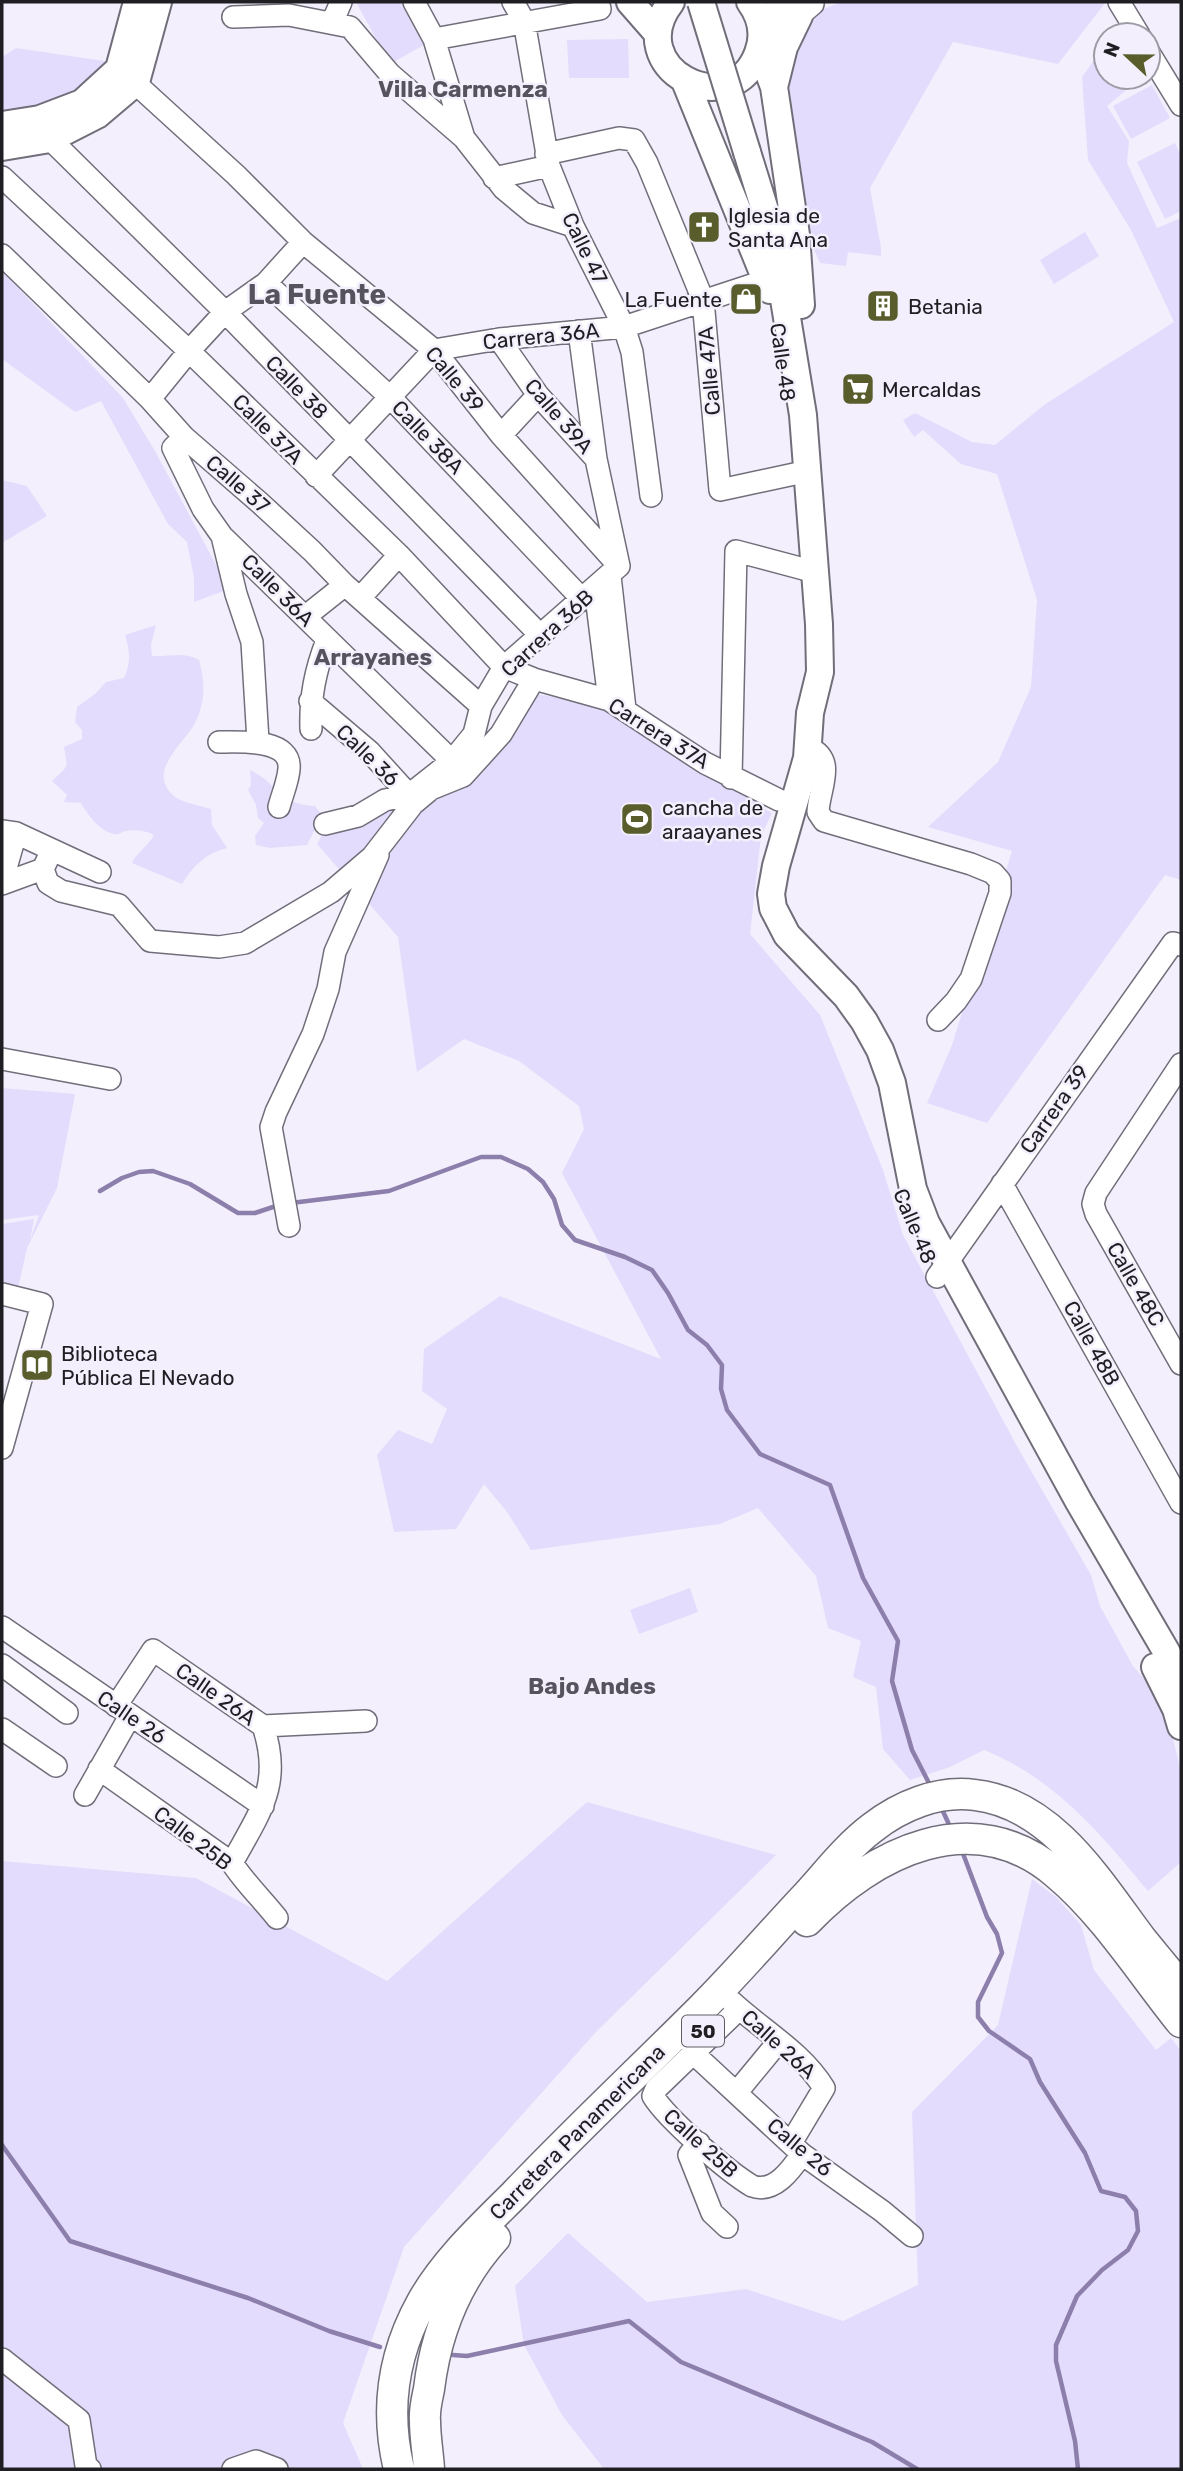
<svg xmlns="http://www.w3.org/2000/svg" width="1183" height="2471" font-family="Rubik,sans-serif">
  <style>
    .green { fill: #e4dcfc }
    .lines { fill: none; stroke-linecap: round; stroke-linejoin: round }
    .stream { stroke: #8c7fac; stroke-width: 4.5 }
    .minor-casing { stroke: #716e7a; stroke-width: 24 }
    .major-casing { stroke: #716e7a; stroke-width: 30 }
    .highway-casing { stroke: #716e7a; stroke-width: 33 }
    .minor { stroke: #fff; stroke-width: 21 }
    .major { stroke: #fff; stroke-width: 26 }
    .highway { stroke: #fff; stroke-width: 30 }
    .major-bridge-casing { stroke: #716e7a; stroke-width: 30; stroke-linecap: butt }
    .major-bridge { stroke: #fff; stroke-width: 26 }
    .labels { text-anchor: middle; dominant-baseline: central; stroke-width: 5; stroke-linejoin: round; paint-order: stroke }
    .shield { fill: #f3effd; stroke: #5f5d64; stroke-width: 2 }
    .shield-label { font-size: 19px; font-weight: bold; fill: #1f1e22 }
    .poi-label { font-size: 21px; fill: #1f1e22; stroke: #f3effd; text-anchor: start }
    .street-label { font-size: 21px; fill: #1f1e22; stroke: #f3effd }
    .neighbourhood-label { font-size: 23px; font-weight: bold; fill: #56535f; stroke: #f3effd }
    .district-label { font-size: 28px; font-weight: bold; fill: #56535f; stroke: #f3effd }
  </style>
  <rect width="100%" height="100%" fill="#f3effd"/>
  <!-- green -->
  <path class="green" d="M361,2H400L424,45L390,64L357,4Z
    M842,2L1105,3L1058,64L953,42L870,188L881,248V256L848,252L846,266L820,263L805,229L787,66L807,15Z
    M628,39L629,78H569L567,40Z
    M1106,44V77H1142L1107,106L1129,141L1127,163L1157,228L1181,218V880L1165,875L987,1123L927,1103L952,1045L1012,851L928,827L998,762L1031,687L1037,600L997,474L961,464L923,430L914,437L903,420L915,413L972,442L995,445L1044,405L1174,322L1131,230L1088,160L1082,77Z
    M16,48L111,62L62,102L2,115V57Z
    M1152,85L1170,118L1131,139L1113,106Z
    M1175,143L1181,156V211L1165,219L1137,162Z
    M1085,232L1099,256L1054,284L1040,260Z
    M2,271L123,398L155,451L229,589L194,602V578L187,542L168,524L101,401L75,412L2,359Z
    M2,480L27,486L47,516L2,543Z
    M156,625L151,645L152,656C169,657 183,651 199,660C205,682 206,701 195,723C183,745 145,772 175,797C181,802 202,806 211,809L212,825L227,848C206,853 193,866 182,884L132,863C136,853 148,846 154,835C148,831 133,829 126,831C120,832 120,835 115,834C101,833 87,814 81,803L64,802L67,795L52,781C69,765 68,770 64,747L82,739V730L75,722L77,707L95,694L106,682L124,678C131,663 130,651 125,635Z
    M534,694L611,705L766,800L765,809L772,813L761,836L750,934L820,1015L883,1170L903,1235L1018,1448L1091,1575L1100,1606L1133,1666L1157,1694L1171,1731L1181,1771V1862L1148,1891C1101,1834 1054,1778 984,1750L950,1767L910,1780L883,1749L876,1687L853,1677L861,1641L828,1628L816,1576L758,1508L720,1524L531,1550L507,1512L484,1484L456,1529L394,1532L377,1455L398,1430L432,1444L447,1409L422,1391L424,1349L500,1296L661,1359L562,1173L584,1129L579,1106L519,1061L464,1039L417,1072L398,937L317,844L324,831L483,772Z
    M250,770C279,784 276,804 315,806L322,815L307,845L270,848L256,845L255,836L264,823L258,818L256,805L248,790L251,785Z
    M2,1088L75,1094L57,1188L27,1248L17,1293L2,1292V1224L34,1219L30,1240L39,1215L2,1220Z
    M690,1588L698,1612L639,1634L630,1610Z
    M587,1802L776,1855L596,2032L404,2247L343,2423L363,2469H2V1861L196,1878L387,1981Z
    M1032,1879L1056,1897L1081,1925L1094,1970L1156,2050L1171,2038L1181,2051V2469H604L562,2415L524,2345L515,2286L568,2233L647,2302L746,2289L843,2321L918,2285L912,2112L998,2025Z"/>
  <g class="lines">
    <!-- stream -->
    <path class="stream" d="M100,1191L122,1178L139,1172L153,1171L190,1184L238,1213H255L279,1205
      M291,1203L389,1191L481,1157H501L528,1169L543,1182L554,1199L562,1225L575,1240L625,1257L652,1270L668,1293L688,1330L707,1345L722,1365L721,1389L727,1410L760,1454L830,1485L863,1578L898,1641L892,1681L912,1750L931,1787
      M941,1807L952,1831
      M962,1851L987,1917L997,1934L1002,1953L978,2002V2017L989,2031L1030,2059L1040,2082L1085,2153L1101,2191L1125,2197L1136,2211L1138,2231L1128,2250L1102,2270L1077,2296L1056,2345V2361L1075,2441L1078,2469
      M2,2145L70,2241L248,2298L329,2331L380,2347
      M453,2355L467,2356L629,2321L681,2362L872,2442L917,2469"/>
    <defs>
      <path id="minor" d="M414,2L434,39L464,138
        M513,2L524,21L549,166L573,226L624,327L632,352L651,496
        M1119,2L1139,35
        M758,16L808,5
        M233,17L289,15L350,27L390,74L464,138L504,189L533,213L573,226
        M332,23L341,2
        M434,39L600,9L598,2
        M761,40L799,16L813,4
        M1148,51L1181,105
        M123,72L236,175L303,242L434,350L501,435L619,566
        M50,139L225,312L541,636
        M546,154L619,138L634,140L647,163L703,300L720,490L799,473
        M2,177L189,351L399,555L504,667L534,679L609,700L705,763L779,800
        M494,178L549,166
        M2,255L150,399L184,437L260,503L312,551L345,585L481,706
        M266,283L390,397L582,599
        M579,331L596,459L619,566
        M499,339L538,395L596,459
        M434,350L499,339L624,327L767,280
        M150,399L189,351L225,312L266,283L303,242
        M501,435L538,395
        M184,437L173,448L203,509L222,536L452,761L463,776
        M316,476L434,350
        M222,536L236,594L252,642L258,741
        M610,576L625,709
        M595,588L609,700
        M360,598L399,555
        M306,616L345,585
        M310,701L370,752L409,795L421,792
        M311,729C310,697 315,671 327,640
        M219,742C239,742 292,738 289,769C288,782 282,795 279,807
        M807,747C838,759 819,787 818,812L824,821L971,864L993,873L1000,881V893L971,979L956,1001L938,1020
        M731,778L736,551L815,572
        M325,824L358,816L385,800L409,795L452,761L474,734L481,706L504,667L619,566
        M2,831L16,833L100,872
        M52,850L43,869L48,883L61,891L119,905L150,941L219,947L245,943L331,892L372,857L413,804L431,789L463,776L501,734L534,679
        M2,882L16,833
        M2,884L43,869
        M2,1059L110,1079
        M1181,1064L1096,1193L1093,1204L1096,1214L1181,1364
        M1002,1184L1181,1503
        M289,1226L271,1127L276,1112L313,1034L328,989L335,952L378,855
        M937,1277L1173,943L1181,945
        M2,1294L42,1304L2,1448
        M2,1627L263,1806
        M2,1665L67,1713
        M116,1706L153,1650L263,1726L366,1721
        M2,1729L56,1766
        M99,1769L232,1863C245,1883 262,1899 277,1918
        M85,1795L130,1716
        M232,1863C259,1813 283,1785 263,1726
        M732,2002C762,2030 802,2052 824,2088L791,2143
        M739,2009L656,2089L653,2096C667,2119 727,2171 752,2186C774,2194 791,2170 802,2154
        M692,2052L802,2154L882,2211L912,2236
        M737,2092L779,2041
        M699,2143L689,2155L712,2213L727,2227
        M2,2359L79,2420L86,2466L90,2469
        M233,2469L256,2461L277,2469"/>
      <path id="major" d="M630,2L658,34
        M671,2C620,68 731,126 758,53C765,35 761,17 750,2
        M760,49L774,87L777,107L796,235L801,305
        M685,81L770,290
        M774,87L784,47L799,16
        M2,125L40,119L82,103L119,69L137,2
        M2,147L50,139L97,115L136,82L158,2
        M747,152L769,223L779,269L803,415L819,624L820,672L810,713L807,758L776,866L771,894L773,908L787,935L846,996L864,1021L880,1050L892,1083L913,1189L926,1223L1079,1502L1166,1651L1181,1682
        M1155,1667L1176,1709L1181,1726"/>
      <path id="highway" d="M807,1921C873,1852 973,1802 1057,1874C1104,1913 1143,1975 1181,2022
        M399,2469C385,2411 393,2354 422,2302C445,2261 481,2228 514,2195C575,2131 640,2070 702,2008C739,1971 772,1932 807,1895C828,1872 847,1847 872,1828C900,1806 938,1790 975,1795C1053,1804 1099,1883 1142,1940C1155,1956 1169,1972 1181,1988
        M429,2469C428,2453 425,2437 425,2421C424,2410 427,2399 429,2389C436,2332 456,2281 495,2238"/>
    </defs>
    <!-- minor casing -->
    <use href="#minor" class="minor-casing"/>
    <!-- major casing -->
    <use href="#major" class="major-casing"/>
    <!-- highway casing -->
    <use href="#highway" class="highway-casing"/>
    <!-- minor -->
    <use href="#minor" class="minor"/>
    <!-- major -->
    <use href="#major" class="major"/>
    <!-- highway -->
    <use href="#highway" class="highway"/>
    <defs>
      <path id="major-bridge" d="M701,2L747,152"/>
    </defs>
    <!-- major-bridge casing -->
    <use href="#major-bridge" class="major-bridge-casing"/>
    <!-- major-bridge -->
    <use href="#major-bridge" class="major-bridge"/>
  </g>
  <!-- icons -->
  <defs>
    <symbol id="church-square" viewBox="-11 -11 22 22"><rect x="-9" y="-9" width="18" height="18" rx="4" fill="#585d2b" stroke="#f3effd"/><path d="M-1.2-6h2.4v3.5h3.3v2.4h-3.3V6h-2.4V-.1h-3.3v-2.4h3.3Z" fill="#fff"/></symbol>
    <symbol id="shop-square" viewBox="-11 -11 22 22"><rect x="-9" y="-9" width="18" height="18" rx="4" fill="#585d2b" stroke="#f3effd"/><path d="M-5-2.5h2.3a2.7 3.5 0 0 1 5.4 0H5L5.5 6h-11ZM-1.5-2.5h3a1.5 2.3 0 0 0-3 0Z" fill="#fff"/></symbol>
    <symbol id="building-square" viewBox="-11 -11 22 22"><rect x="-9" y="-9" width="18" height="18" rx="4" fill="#585d2b" stroke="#f3effd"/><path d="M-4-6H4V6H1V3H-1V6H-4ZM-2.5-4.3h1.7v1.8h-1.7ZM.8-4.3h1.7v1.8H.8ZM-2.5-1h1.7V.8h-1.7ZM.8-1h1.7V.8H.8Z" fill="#fff"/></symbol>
    <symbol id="supermarket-square" viewBox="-11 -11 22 22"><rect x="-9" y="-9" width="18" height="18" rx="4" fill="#585d2b" stroke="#f3effd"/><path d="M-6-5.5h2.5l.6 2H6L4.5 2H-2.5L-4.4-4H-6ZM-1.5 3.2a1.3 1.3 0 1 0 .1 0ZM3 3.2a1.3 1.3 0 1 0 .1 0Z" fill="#fff"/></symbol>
    <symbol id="stadium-square" viewBox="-11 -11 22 22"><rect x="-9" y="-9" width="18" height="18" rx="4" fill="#585d2b" stroke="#f3effd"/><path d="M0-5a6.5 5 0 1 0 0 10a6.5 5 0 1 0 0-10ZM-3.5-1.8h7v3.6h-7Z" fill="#fff"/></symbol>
    <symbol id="library-square" viewBox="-11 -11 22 22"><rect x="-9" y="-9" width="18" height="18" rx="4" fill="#585d2b" stroke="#f3effd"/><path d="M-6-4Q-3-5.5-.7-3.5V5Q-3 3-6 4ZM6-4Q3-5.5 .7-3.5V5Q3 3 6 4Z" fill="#fff"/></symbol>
  </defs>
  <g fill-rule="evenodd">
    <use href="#church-square" x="685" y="208" width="38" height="38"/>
    <use href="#shop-square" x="727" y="280" width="38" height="38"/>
    <use href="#building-square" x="864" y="287" width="38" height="38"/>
    <use href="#supermarket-square" x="839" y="370" width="38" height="38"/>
    <use href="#stadium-square" x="618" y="800" width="38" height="38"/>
    <use href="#library-square" x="18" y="1346" width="38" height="38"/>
  </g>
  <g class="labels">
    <!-- shield labels -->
    <rect class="shield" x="682" y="2015.5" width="42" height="31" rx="5"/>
    <g class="shield-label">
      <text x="703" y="2031">50</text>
    </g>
    <!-- poi labels -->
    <g class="poi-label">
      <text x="728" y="215">Iglesia de<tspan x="728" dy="24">Santa Ana</tspan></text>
      <text x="722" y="299" text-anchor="end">La Fuente</text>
      <text x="908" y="306">Betania</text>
      <text x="882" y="389">Mercaldas</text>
      <text x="662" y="807">cancha de<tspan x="662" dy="24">araayanes</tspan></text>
      <text x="61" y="1353">Biblioteca<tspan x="61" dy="24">Pública El Nevado</tspan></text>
    </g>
    <!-- street labels -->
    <g class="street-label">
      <text transform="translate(585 248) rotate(64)">Calle 47</text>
      <text transform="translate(541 336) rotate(-6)">Carrera 36A</text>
      <text transform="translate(783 362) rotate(82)">Calle 48</text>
      <text transform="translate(709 371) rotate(-95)">Calle 47A</text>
      <text transform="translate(455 379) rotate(50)">Calle 39</text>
      <text transform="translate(297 387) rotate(46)">Calle 38</text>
      <text transform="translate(559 416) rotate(49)">Calle 39A</text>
      <text transform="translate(268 429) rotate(45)">Calle 37A</text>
      <text transform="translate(428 437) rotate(46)">Calle 38A</text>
      <text transform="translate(238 484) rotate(41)">Calle 37</text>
      <text transform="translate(278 590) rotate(45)">Calle 36A</text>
      <text transform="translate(547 633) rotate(-43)">Carrera 36B</text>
      <text transform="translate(659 733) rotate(32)">Carrera 37A</text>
      <text transform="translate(368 755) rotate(44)">Calle 36</text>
      <text transform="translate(1054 1109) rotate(-55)">Carrera 39</text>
      <text transform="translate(915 1226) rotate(67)">Calle 48</text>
      <text transform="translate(1136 1284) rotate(60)">Calle 48C</text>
      <text transform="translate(1092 1343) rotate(61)">Calle 48B</text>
      <text transform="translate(216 1694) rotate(35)">Calle 26A</text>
      <text transform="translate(132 1717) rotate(34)">Calle 26</text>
      <text transform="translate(193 1838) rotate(37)">Calle 25B</text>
      <text transform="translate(779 2044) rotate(42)">Calle 26A</text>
      <text transform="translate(577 2132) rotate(-45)">Carretera Panamericana</text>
      <text transform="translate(701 2143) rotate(42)">Calle 25B</text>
      <text transform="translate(800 2147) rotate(40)">Calle 26</text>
    </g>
    <!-- neighbourhood labels -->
    <g class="neighbourhood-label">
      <text x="463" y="89">Villa Carmenza</text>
      <text x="373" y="657">Arrayanes</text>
      <text x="592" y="1686">Bajo Andes</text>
    </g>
    <!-- district labels -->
    <g class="district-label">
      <text x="317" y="294">La Fuente</text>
    </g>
  </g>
  <!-- border -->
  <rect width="1183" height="2471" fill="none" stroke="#1f1e22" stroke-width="7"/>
  <!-- north arrow -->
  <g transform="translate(1127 56) rotate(292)"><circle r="33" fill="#f3effd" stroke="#9e9ba5" stroke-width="2"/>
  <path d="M0-5L12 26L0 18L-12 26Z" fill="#585d2b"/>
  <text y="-10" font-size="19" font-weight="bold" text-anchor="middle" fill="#1f1e22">N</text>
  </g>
</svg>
